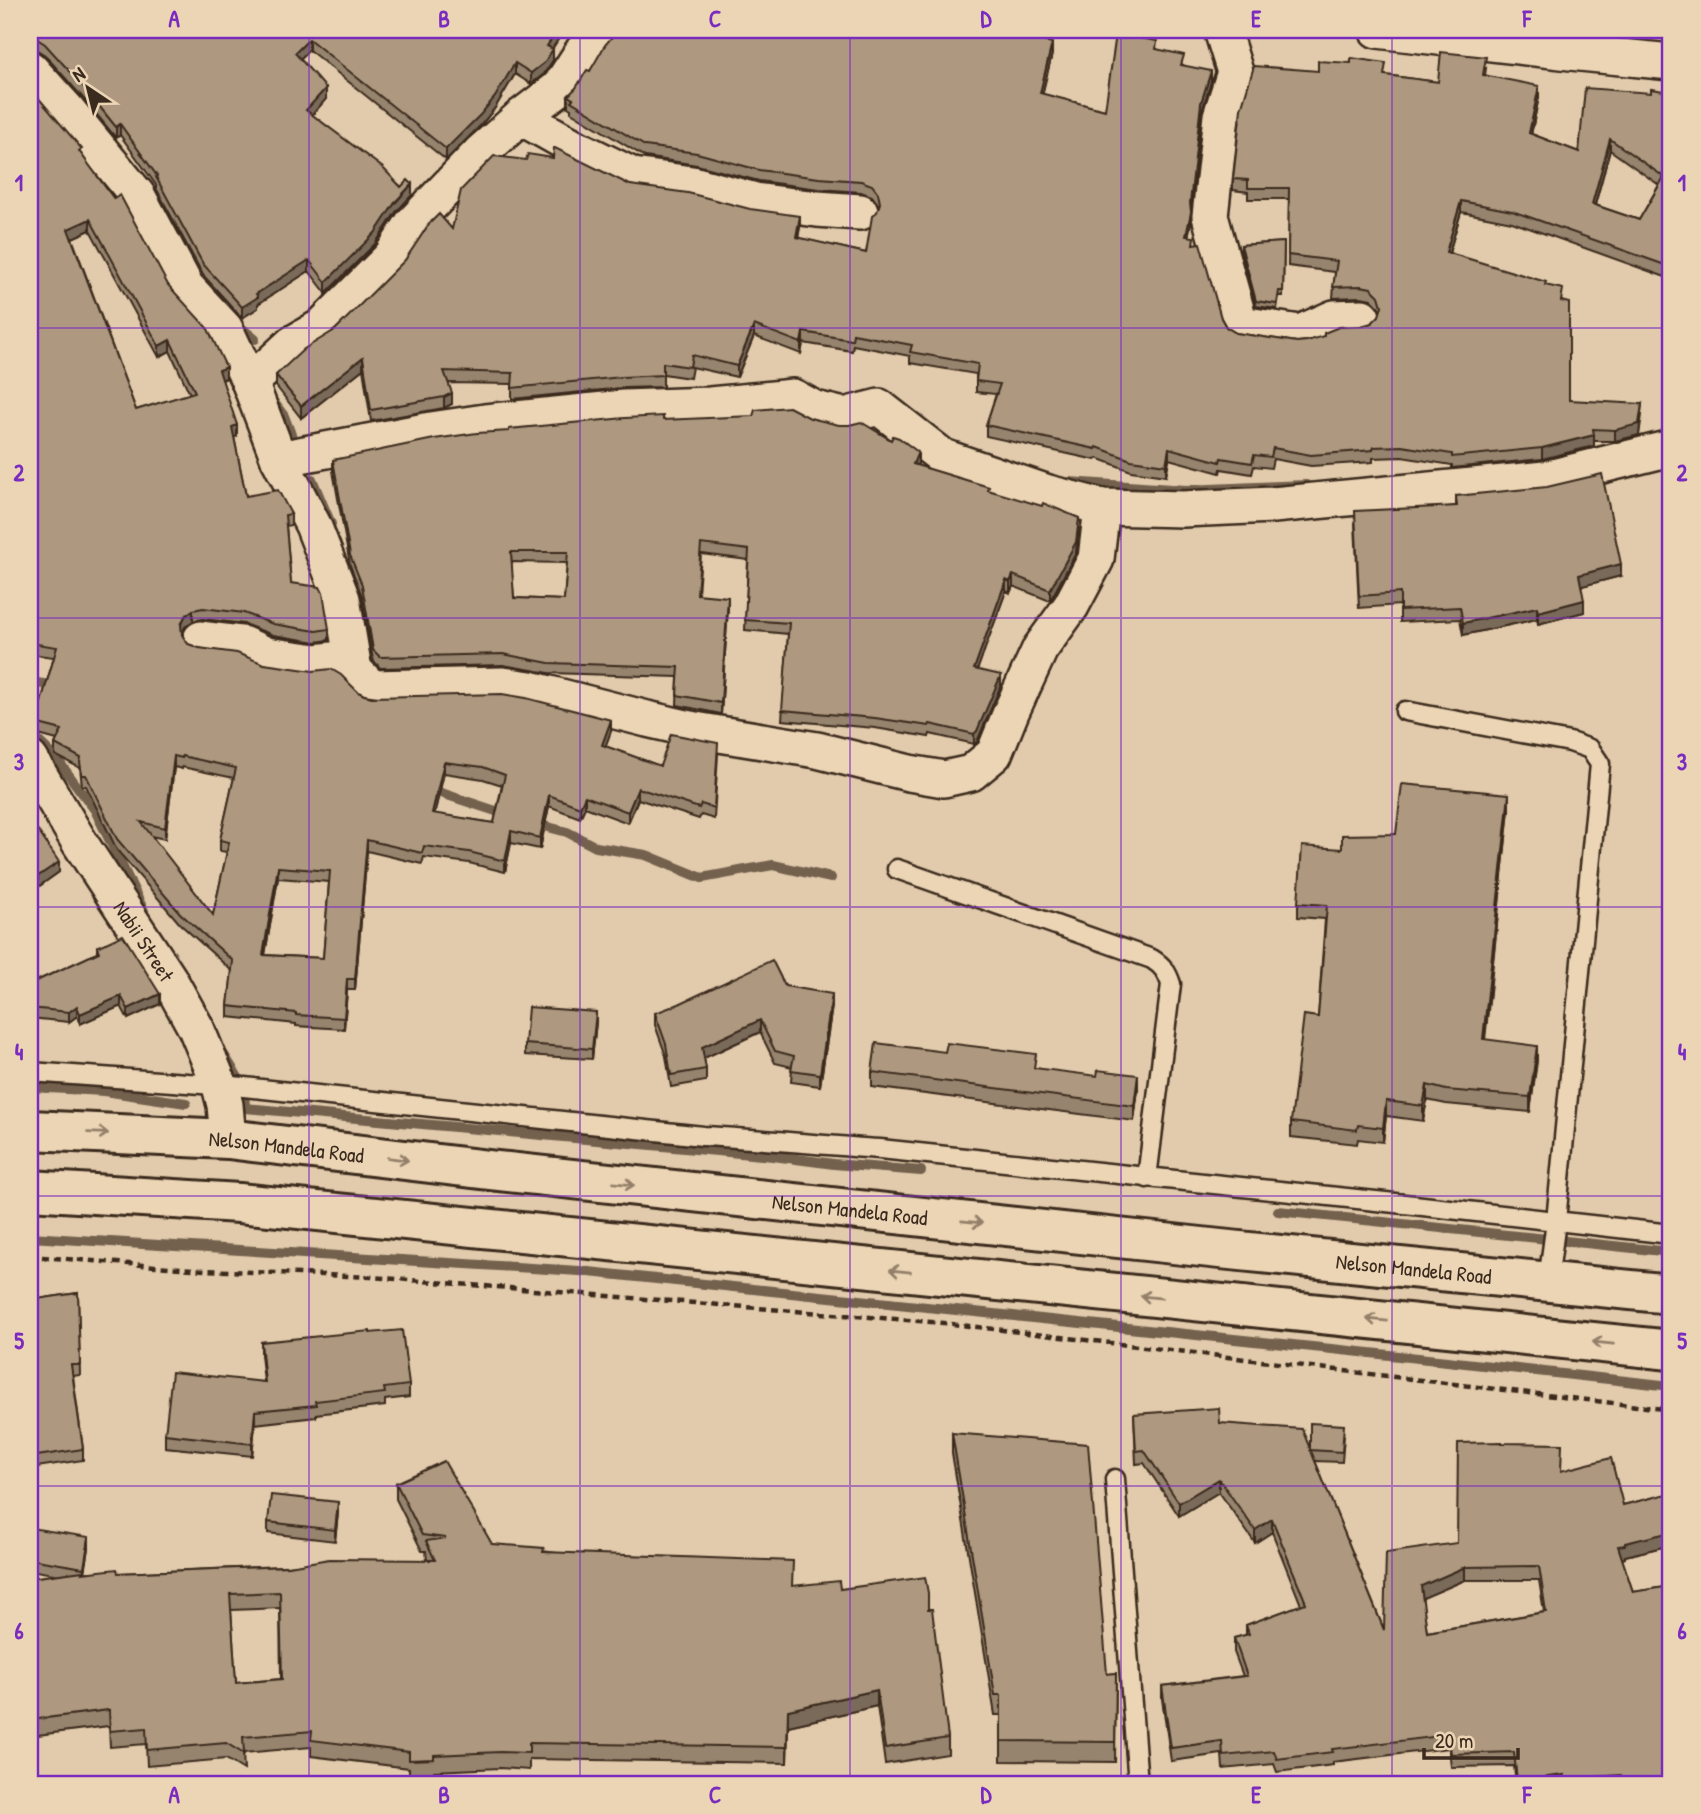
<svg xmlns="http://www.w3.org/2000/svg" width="1701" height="1814" font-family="'Patrick Hand',sans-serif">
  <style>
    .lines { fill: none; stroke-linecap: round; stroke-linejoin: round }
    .stream { stroke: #73614e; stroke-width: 10 }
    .lane-casing { stroke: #3b2a1e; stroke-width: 23 }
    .street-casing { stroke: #3b2a1e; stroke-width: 40 }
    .primary-casing { stroke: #3b2a1e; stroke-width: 44 }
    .path { stroke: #3b2a1e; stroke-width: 4.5; stroke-dasharray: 7 5; stroke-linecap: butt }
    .lane { stroke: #ecd5b5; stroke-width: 18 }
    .street { stroke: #ecd5b5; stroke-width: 35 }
    .primary { stroke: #ecd5b5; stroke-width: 38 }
    .wall { fill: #96846e; stroke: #3b2a1e; stroke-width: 2; fill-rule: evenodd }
    .shaded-wall { fill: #7a6b5a; stroke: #3b2a1e; stroke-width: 2 }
    .building { fill: #ae9980; stroke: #3b2a1e; stroke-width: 2; fill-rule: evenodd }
    .oneway { stroke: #94806a }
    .grid { fill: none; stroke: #7b2cbf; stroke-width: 2; stroke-opacity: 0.55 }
    .labels { text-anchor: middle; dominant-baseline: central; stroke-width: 5; stroke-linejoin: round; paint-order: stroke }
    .street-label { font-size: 21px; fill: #3b2a1e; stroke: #ecd5b5 }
    .neatline { fill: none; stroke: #7b2cbf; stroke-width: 2.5 }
    .grid-label { font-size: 23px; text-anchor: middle; font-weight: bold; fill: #7b2cbf }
  </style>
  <rect width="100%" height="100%" fill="#e2cbac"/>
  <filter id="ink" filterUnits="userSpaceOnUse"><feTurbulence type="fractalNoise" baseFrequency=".0143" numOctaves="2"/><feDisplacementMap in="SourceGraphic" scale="14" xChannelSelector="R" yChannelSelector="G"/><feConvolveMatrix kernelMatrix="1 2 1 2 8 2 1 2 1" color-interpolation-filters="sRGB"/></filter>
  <g filter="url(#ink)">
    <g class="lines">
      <!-- stream -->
      <path class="stream" d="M238,325L255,339
        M272,400L284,416L294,442
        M312,479L331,524
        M1069,482L1186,490L1306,485
        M30,682L57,686
        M30,733L56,758L95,810L144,911
        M429,789L508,815
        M533,823L567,832L596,847L646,855L702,878L773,865L831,878
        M224,1055L244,1087L245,1108L773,1156L834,1164L921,1171
        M30,1087L104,1091L186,1103
        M1278,1211L1671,1252
        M30,1237L579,1271L1447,1361L1671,1386"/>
      <defs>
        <path id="lane" d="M1405,711L1570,742L1590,749L1600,764L1556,1221L1548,1281
          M897,869L1152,959C1163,966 1167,972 1171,984L1147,1178
          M30,1072L244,1087L703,1136C763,1139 821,1145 880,1149L1414,1205L1671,1234
          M1115,1479L1138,1784"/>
        <g id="street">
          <path d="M1222,30L1235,72L1221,116L1210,216L1240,324L1300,333L1334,318L1362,317"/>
          <path d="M1377,30L1570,52L1671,62"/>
          <path d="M30,69L68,111L137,195L186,287L225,329L250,383L279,459L313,525L342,599L354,670"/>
          <path d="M521,117L578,149L633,176L692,184L755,201L817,209L860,212"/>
          <path d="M250,383L292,344L321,327L391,257L413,223L480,153L521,117L559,88L583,51L602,30"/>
          <path d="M279,459L431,430L485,422L624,408L710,405L793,397L815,409L844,416L879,407L943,457L1048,493L1102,507L1183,509L1273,505L1545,479L1671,448"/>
          <path d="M201,639L242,644L267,655L316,662L333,660L343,663L354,670L372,688L503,685L530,689L647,719L695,730L817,750L909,773L944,779L971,773L994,754L1011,712L1040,649L1071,606L1096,559L1102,507"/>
          <path id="s1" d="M30,759L80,843L169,979L196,1028L220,1086L225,1105L228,1139"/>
        </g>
        <g id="primary">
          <path id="s2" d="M30,1130L228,1139L489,1170L1220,1249L1671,1294"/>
          <path d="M30,1190L239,1203L1671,1350"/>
        </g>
      </defs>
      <!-- lane casing -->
      <use href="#lane" class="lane-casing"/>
      <!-- street casing -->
      <use href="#street" class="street-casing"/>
      <!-- primary casing -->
      <use href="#primary" class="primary-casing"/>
      <!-- path -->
      <path class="path" d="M30,1256L205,1270L372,1277L944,1323L1671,1410"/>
      <!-- lane -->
      <use href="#lane" class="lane"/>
      <!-- street -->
      <use href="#street" class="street"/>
      <!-- primary -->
      <use href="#primary" class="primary"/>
    </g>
    <!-- wall -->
    <path class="wall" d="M30,30H564L552,49L553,60L544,74L531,84L515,74L495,108L481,125L446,160L309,50L300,59L326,99L312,115L412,195L396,212L375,244L326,293L309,271L258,304V308L242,318L203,275L156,188V185L120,135L116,138L83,98L45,55L37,50H30Z
      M617,32L1024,36L1052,54L1042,94L1105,110L1157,49L1211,82L1201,114L1191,208V223L1188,236L1194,244L1221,318L1226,327L1236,333L1297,342L1307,341L1372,323L1379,316L1381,311L1379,307L1371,299L1361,297L1333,298L1335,272L1288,266L1289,199H1248V192L1233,190V179L1386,75L1438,82L1486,68L1485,75L1539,97L1531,134L1579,152L1651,93L1671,92V279L1512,222L1461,212L1449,253L1546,285L1563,302L1569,400L1642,415L1639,435L1615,441H1594V446L1542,459L1452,468V465L1402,457L1373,458V462L1311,466L1273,459L1271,468L1254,466L1252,474L1221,469L1220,473L1169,459L1166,476L1131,471L1097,458L1096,460L986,436V425L996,394L976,392V374L910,363V356L853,345L852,351L803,343L801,354L754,336L737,377L692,367L690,378L663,374V387L622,388L512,399V384L448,383L452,404L444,408L371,421L363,369L301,418L276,386V375L335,330L452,229L630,185L800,227L798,238L866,253L879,207L878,204L872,196L861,192L819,189L759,181L697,165L645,157L571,112V109L568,107V96L576,88L590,71ZM1610,150L1659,185L1639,220L1595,205Z
      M30,88L82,155L168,285L226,378L222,380L237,436L234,437L246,496L291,514V525L286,526L291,583L329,629V640L316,642L273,635L244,624L203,619L193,621L185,627L182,635L188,644L199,648L264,664L358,692L364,695L611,731L605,746L660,766L718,754L714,819L701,815L699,819L638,799L628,823L585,807L580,818L549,806L540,849L511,843L505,872L469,863L424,857L422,864L367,851L355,990H347L344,1029L296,1026V1024L228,1017V1006L232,971L180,924L117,850L86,786H82L80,768L55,755V744L57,740L35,734V723L54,657L30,654ZM90,230L159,357L170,351L190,394L136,410L72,238ZM174,767L182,769V767L234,778L220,840V851L227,852L213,915L151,836L165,839ZM444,773L483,779L502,785L494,823L434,814ZM278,878L329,882L323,958L265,955Z
      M1284,242L1283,296H1279L1277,309L1256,306L1241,251V245Z
      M810,418L918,463L917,466L989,491L1079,528L1076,553L1050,601L1013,586L1010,593L1006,591L977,670L1001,685L977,742L974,744L930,734L929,737L875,728L782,720L788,634L745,630L748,560L701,554L698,594L728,607L721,714L677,705L678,677L549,673L503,665L380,668L373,660L362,596L350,565L333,471V460L663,420ZM511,562L567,563L564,600L514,598Z
      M1456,496L1621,576L1581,586L1584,612L1538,624L1537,619L1463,635L1460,619L1400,622V605L1359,608L1355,523L1456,506Z
      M1509,809L1485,1040L1537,1060L1530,1112L1446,1104L1427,1100L1423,1121L1386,1116L1383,1142L1358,1139L1357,1144L1291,1137V1122L1318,1017L1325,919L1298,917V903L1342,849L1396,834Z
      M30,819L59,872L38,887L30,875Z
      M97,947L160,1004L128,1019L121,1006L80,1024L77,1016L69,1022L30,1018V984L97,953Z
      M832,1006L820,1086L791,1082L792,1067L775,1063L760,1032L704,1058L706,1069V1081L671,1087L666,1056L655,1025V1013Z
      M596,1022L592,1059L525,1055V1044Z
      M1036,1068L1138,1089L1134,1121L872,1087V1072Z
      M78,1293L80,1375L73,1376L83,1449V1460L30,1468V1300Z
      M370,1333L409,1385V1397L385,1400V1406L316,1414V1417L255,1424L252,1456L165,1447V1434L264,1382L261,1355V1342Z
      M1134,1414L1220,1423L1310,1449L1344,1436L1342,1462L1315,1461L1384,1630L1457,1543L1502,1443L1562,1471L1623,1505L1671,1493V1551L1669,1538L1667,1546L1625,1556V1558L1622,1559L1633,1592L1671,1586V1784H1516L1514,1766L1451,1767L1449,1748L1333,1762V1765L1277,1772L1274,1764L1223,1769L1222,1754L1171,1761L1162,1699V1686L1243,1676L1234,1652V1638L1246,1635V1625L1301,1605L1272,1532L1255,1543L1219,1492L1179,1516L1144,1463L1136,1464ZM1465,1580H1539L1544,1612L1427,1632L1422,1598Z
      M952,1433L1107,1674L1116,1673L1115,1762L1001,1761V1715H995L952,1453Z
      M396,1483L492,1544L792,1586L840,1589L928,1609L948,1738V1754L885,1764L877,1706L788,1726L787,1763L529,1759V1770L500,1768L434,1771V1775L409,1776V1768L311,1756V1747L243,1753L244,1770L226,1759L147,1766L146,1744L110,1747L109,1726L30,1736V1740V1578L59,1575L30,1570V1528L89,1548L85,1572L118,1573L427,1560L426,1551H422L396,1499ZM280,1608L281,1679L236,1683L231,1610Z
      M338,1513L335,1541L268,1533V1522Z"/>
    <!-- shaded-wall -->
    <path class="shaded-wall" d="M557,30H564L547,57V46Z
      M309,39V50L295,64V53Z
      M1052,43V54L1040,104V93Z
      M553,49V60L544,74L531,84V73Z
      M515,63V74L495,108L481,125L446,160V149Z
      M1211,71V82L1201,114L1190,214V203L1201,103Z
      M1539,86V97L1529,144V133Z
      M326,88V99L306,122V110Z
      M120,124V135L116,138V127Z
      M1610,139V150L1592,215V204Z
      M412,184V195L396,212L375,244L326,293V282Z
      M1461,201V212L1446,263V252Z
      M1191,212V223L1186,247V236Z
      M800,216V227L796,248V237Z
      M90,219V230L68,240V229Z
      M309,260V271L258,304V308L242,318V307L256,294Z
      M754,325V336L737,377V366Z
      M803,332V343L801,354V343Z
      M170,340V351L159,357V346Z
      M363,357V369L301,418V406Z
      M226,367V378L219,381V370Z
      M452,393V404L444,408V397Z
      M1642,404L1639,435L1615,441V430Z
      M237,425V436L232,438V427Z
      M1594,435V446L1542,459V448Z
      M1169,448V459L1166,476V465Z
      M918,452V463L913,475V464Z
      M1079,518L1076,553L1050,601V590Z
      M1621,564V576L1579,587V575Z
      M1013,575V586L1010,593V582Z
      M1006,580V591L974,679V669Z
      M728,597V607L721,714V703Z
      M1584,600V612L1538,624V612Z
      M1537,607V619L1463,635V623Z
      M193,610V621L185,627L181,636V625L185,616Z
      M1001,675V685L977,742L974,744V734Z
      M611,720V731L602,756V745Z
      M174,756V767L165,839V828Z
      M444,762V773L432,824V813Z
      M638,788V799L628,823V812Z
      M1509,794V809L1483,1054V1039Z
      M549,795V806L540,849V838Z
      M585,796V807L580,818V807Z
      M511,831V843L505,872V861Z
      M367,840V851L355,990V979Z
      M59,862V872L38,887V876Z
      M278,867V878L263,966V955Z
      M347,979V990L344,1029V1018Z
      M160,994V1004L128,1019V1009Z
      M832,994V1006L820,1086V1074Z
      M121,996V1006L80,1024V1014Z
      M77,1006V1016L69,1022V1012Z
      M596,1012V1022L592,1059V1049Z
      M760,1020V1032L702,1059V1047Z
      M1537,1046V1060L1530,1112V1097Z
      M1138,1075V1089L1134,1121V1106Z
      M1427,1085V1100L1423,1121V1106Z
      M1386,1101V1116L1383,1142V1128Z
      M255,1411V1424L252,1456V1444Z
      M1219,1479V1492L1179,1516V1503Z
      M338,1502V1513L335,1541V1530Z
      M1272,1519V1532L1255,1543V1530Z
      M1669,1525L1667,1546L1625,1556V1558L1618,1560V1546Z
      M89,1537V1548L84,1578V1568Z
      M1465,1567V1580L1421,1599V1586Z
      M877,1690V1706L788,1726L787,1763L788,1710Z"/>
    <!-- building -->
    <path class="building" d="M30,30H557L547,46L553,49L544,63L531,73L515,63L495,97L481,114L446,149L309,39L295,53L326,88L306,110L383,168L401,187L408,180L412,184L396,201L375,233L326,282L309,260L256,294L258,297L242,307L203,264L156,177L157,176L120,124L116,127L83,86L45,44L37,39L30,38Z
      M618,30H1020L1024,31L1023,36L1052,43L1040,93L1105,110L1116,34L1157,41L1156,49L1184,55L1181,65L1211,71L1201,103L1190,203L1191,212L1186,236L1194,237L1193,244L1200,243L1221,318L1226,327L1236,333L1297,342L1307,341L1324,336V333L1339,327L1363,326L1372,323L1379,316L1382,306L1379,296L1371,288L1361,286L1333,287L1337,261L1288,255L1289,188H1248V180L1233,179L1241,109L1254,66L1318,71V61L1351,63V58L1386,63L1384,75L1438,82L1441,52L1486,57L1483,75L1539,86L1529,133L1579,152L1585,88L1651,93V89L1671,92V267L1512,211L1461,201L1446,252L1546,282L1545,285L1563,289L1561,301L1569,303V400L1642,404L1639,424L1615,430L1593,429L1594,435L1542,448L1452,457V454L1402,446L1373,447V450L1311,455L1273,448L1271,457L1254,455L1252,463L1221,458L1220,462L1169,448L1166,465L1131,460L1097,447L1096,449L986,425L1000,384L976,381L978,364L910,352L912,345L853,334L852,340L803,332L801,343L754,325L737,366L692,355L690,367L663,363V375L622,377L512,388L513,373L444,371L452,393L444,397L371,410L363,357L301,406L276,375L304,349L335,330L405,260L429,224L439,214L452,229L461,190L494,156L526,160L528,154L553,158L554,148H555L630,185L688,193L750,209L800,216L796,237L866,253L872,216L877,212L880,203L878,193L872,185L861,181L819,178L759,170L697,153L645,146L571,101L573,99L568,96L576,88L587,70L590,71L605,45ZM1610,139L1664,177L1639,220L1592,204Z
      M30,88L82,149L79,151L114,199L120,195L168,285L208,329L226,367L219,370L237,425L232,427L246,496L278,490L291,514L285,515L291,583L320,587L323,593L329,629L316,631L273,624L244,613L203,608L193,610L185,616L181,625L182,635L188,644L199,648L237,653L264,664L313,671L331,669L341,675L358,692L364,695L372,697L502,694L526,698L611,720L602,745L660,766L671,734L718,743L714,808L701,804L699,808L638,788L628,812L585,796L580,807L549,795L540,838L511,831L505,861L469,852L424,846L422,853L367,840L355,979H347L344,1018L296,1015V1013L228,1006L233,961L180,913L117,839L86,775H82L80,762L81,758L55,744L62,730L35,723L57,647L30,643ZM90,219L159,346L170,340L195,392L136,410L68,229ZM174,756L182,758V756L236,768L220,840L229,842L213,915L141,822L165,828ZM444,762L483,767L505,775L494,823L432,813ZM278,867L330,871L323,958L263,955Z
      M1284,242L1283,291H1279L1277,304L1256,301L1241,245Z
      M789,407L810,418L839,425H849L861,422L891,440L893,436L899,438L918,452L913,464L989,487L988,490L1042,506L1043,503L1079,518L1076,542L1050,590L1013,575L1010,582L1006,580L974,669L1001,675L977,731L974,734L930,724L929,726L875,718L782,710L789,623L745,620L749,550L701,544L697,594L728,597L721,703L677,695L679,667L549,663L503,654L380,657L373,650L362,585L350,555L333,460L434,439L477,433L509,431V429L625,418L663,416V420L753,416L755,410ZM511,552H568L564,600L514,598Z
      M1602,474L1621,564L1579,575L1584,600L1538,612L1537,607L1463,623L1460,607L1400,610V593L1359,596L1355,511L1457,506L1456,496L1547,487Z
      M1402,784L1509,794L1483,1039L1537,1046L1530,1097L1446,1090L1427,1085L1423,1106L1386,1101L1383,1128L1358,1125L1357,1130L1291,1122L1304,1015L1318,1017L1327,905L1298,903L1302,846L1342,849V835L1396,834Z
      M30,819L59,862L38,876L30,864Z
      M123,935L160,994L128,1009L121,996L80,1014L77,1006L69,1012L30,1008V984L99,952L97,947Z
      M772,960L785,986L832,994L820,1074L791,1070L794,1056L775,1051L760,1020L702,1047L706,1069L671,1075L666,1044L655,1013L679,1004Z
      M528,1007L596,1012L592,1049L525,1044Z
      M876,1043L945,1052L947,1043L1036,1054L1034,1068L1097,1076L1098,1070L1138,1075L1134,1106L872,1072Z
      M78,1293L80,1365H71L83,1449L30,1457V1300Z
      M402,1330L409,1385L384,1388L385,1393L315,1401L316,1405L255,1411L252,1444L165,1434L172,1372L265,1382L261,1342L370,1331V1333Z
      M1219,1408L1220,1423L1302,1429L1384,1630L1386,1553L1457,1543L1458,1443L1502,1442V1443L1562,1444L1561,1471L1611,1458L1623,1505L1671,1493V1510L1669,1524L1671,1523V1538L1669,1525L1667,1533L1625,1543V1545L1618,1546L1633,1592L1671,1586V1777L1621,1782V1775L1564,1779V1775L1517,1781L1514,1752L1451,1754L1449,1735L1332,1749L1333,1752L1277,1759L1274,1751L1223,1756L1222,1741L1171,1748L1162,1686L1247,1676L1234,1638L1249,1634L1246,1625L1306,1603L1272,1519L1255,1530L1219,1479L1179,1503L1144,1450L1136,1451L1134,1414ZM1539,1566L1546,1612L1427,1632L1421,1586L1465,1567Z
      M1310,1423L1344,1425L1342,1452L1310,1450Z
      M952,1433L1088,1444L1107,1674L1116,1673L1115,1742L1001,1741V1695H995Z
      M444,1461L492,1544L544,1548L543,1552L793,1561L792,1586L839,1581L840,1589L925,1577L928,1593V1609H932L948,1738L885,1748L877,1690L788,1710L787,1747L529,1743V1753L500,1752L434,1755V1759L409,1760V1752L311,1740L312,1731L243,1737L244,1754L226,1743L147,1750L146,1728L110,1731L109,1710L30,1720V1578L83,1571L82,1573L117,1569L118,1573L289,1566L329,1559L435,1560L426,1541L446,1538L422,1535L396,1483ZM280,1592L282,1679L236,1683L230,1594Z
      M271,1495L338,1502L335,1530L268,1522Z
      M30,1528L89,1537L84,1568L30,1559Z"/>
    <!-- one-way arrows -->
    <defs><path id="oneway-shaft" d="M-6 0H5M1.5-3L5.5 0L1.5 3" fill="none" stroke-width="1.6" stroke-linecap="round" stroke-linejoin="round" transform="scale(1.75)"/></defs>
    <g class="oneway">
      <use href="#oneway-shaft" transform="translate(98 1133) rotate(2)"/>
      <use href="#oneway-shaft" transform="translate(398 1159) rotate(7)"/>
      <use href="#oneway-shaft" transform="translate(624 1184) rotate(6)"/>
      <use href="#oneway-shaft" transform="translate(972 1222) rotate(6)"/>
      <use href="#oneway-shaft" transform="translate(900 1271) rotate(-174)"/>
      <use href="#oneway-shaft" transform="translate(1151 1297) rotate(-174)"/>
      <use href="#oneway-shaft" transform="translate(1377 1320) rotate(-174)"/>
      <use href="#oneway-shaft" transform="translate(1603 1343) rotate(-174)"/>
    </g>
  </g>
  <!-- grid -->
  <path class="grid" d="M309,30V1784M580,30V1784M850,30V1784M1121,30V1784M1392,30V1784M30,328H1671M30,618H1671M30,907H1671M30,1196H1671M30,1486H1671"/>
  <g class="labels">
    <!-- street labels -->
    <g class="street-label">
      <text stroke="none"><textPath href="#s1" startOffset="215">Nabii Street</textPath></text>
      <text stroke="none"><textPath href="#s2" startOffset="257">Nelson Mandela Road</textPath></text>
      <text stroke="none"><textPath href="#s2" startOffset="824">Nelson Mandela Road</textPath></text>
      <text stroke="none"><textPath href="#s2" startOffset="1391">Nelson Mandela Road</textPath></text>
    </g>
  </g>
  <!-- margin -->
  <rect width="1701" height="1814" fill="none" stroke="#ecd5b5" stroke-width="77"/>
  <!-- north arrow -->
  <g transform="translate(88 88) rotate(325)" stroke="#ecd5b5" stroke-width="5" paint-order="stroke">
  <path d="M0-5L12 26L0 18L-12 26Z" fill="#3b2a1e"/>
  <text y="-10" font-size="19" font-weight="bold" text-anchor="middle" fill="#3b2a1e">N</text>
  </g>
  <!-- scale -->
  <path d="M1424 1748v10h94v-10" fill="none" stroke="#3b2a1e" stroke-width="3.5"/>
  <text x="1435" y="1748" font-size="21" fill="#3b2a1e" stroke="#ecd5b5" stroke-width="5" paint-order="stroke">20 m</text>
  <rect x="38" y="38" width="1624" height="1738" class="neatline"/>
  <g class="grid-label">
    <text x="174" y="27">A</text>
    <text x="444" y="27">B</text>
    <text x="715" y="27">C</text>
    <text x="986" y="27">D</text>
    <text x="1256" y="27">E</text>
    <text x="1527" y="27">F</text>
    <text x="19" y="191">1</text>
    <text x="1682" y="191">1</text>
    <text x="19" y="481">2</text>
    <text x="1682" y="481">2</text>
    <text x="19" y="770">3</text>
    <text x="1682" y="770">3</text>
    <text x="19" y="1060">4</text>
    <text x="1682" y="1060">4</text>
    <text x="19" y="1349">5</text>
    <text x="1682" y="1349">5</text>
    <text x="19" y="1639">6</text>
    <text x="1682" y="1639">6</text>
    <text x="174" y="1803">A</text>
    <text x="444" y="1803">B</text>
    <text x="715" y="1803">C</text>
    <text x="986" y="1803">D</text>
    <text x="1256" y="1803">E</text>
    <text x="1527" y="1803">F</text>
  </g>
</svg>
